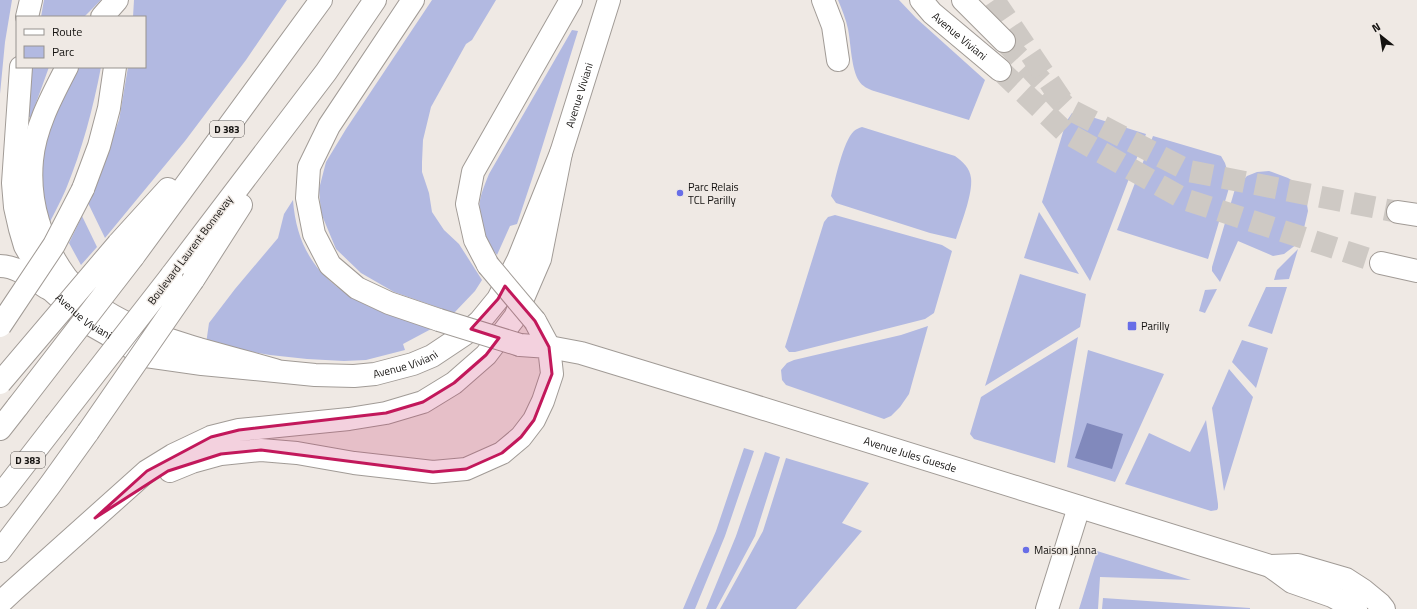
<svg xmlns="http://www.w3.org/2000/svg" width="1417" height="609" font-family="'Titillium Web',sans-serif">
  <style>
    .green { fill: #b2b9e1 }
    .water { fill: #8189bc }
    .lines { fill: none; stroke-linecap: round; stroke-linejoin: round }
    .primary-tunnel { stroke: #cec9c4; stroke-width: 22; stroke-dasharray: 22 11; stroke-linecap: butt }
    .highway-tunnel { stroke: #cec9c4; stroke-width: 22; stroke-dasharray: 22 11; stroke-linecap: butt }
    .secondary-casing { stroke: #a19b96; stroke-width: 24 }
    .primary-casing { stroke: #a19b96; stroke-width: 24 }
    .highway-casing { stroke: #a19b96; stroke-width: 24 }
    .secondary { stroke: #fff; stroke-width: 22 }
    .primary { stroke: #fff; stroke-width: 22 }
    .highway { stroke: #fff; stroke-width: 22 }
    .primary-bridge-casing { stroke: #a19b96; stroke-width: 24; stroke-linecap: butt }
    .highway-bridge-casing { stroke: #a19b96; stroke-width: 24; stroke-linecap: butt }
    .primary-bridge { stroke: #fff; stroke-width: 22 }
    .highway-bridge { stroke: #fff; stroke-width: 22 }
    .marked { fill: #c2185b; fill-opacity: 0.2; stroke: #c2185b; stroke-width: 3; stroke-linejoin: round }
    .poi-dot { fill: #686ee7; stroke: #efe9e4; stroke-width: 1.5 }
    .labels { text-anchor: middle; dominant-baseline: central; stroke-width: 3; stroke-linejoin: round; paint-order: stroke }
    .shield { fill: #efe9e4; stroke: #565250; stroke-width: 1 }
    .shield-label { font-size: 10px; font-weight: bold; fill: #141210 }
    .street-label { font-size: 11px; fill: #141210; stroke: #efe9e4 }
    .poi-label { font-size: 11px; fill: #141210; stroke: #efe9e4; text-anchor: start }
  </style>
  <rect width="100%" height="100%" fill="#efe9e4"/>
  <!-- green -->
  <path class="green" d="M0,0H12L5,42L0,94Z
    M44,0H101L84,17H41Z
    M134,0H287L246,60L185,141L105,238L88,203L119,120L128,67H145V17H133Z
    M432,0H496L472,40L466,44L431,107L423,140L422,162V172L429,193L432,212L444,230L459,244L482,280L475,291L454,313L394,292L361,273L336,249L321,213L319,189L326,162L346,129Z
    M838,0H899L916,18L985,80L969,120L874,91C868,89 862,86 859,81C851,68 851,44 848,29C846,19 842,10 838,0Z
    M572,30L578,31L535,170L517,224L510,226L497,255C490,247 487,242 484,231C475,208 480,196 489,174Z
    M32,67H49L31,117H28Z
    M75,67H101C93,109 82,150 66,189C60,203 53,215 47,228L39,168L47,129Z
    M1072,113H1079L1146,134L1090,281L1042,202L1066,122Z
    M862,127L955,156C963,162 970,168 971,178C973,194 961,224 956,239L930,233L836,203L831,196C835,181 843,141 854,131C856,129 859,128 862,127Z
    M1153,136L1221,156L1225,163L1228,173L1229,188L1208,259L1117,230Z
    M1269,171L1288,178L1298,184L1302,189L1306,198L1308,211L1301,241L1284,254L1273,256L1238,241L1220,282L1212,271V267L1235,189L1247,176L1257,172Z
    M293,200C297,256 326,287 375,309C393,317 414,322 433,328L403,344L405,350L366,360L344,361L307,359L270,355L206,344L209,323L235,289L278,238L284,214Z
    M1039,212L1079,274L1024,258Z
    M835,215L942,245L952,251L934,313L925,319L795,352H789L785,347L824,222L828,217Z
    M82,216L97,247L81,265L69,243Z
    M1298,249L1289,279L1274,280L1277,270Z
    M1020,274L1086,294L1080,327L985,386Z
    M1266,287H1287L1272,334L1248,326Z
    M1217,289L1205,313L1199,311L1205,290Z
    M928,326L909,394L900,407L891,416L884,419L786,385L782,380L781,370L787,363L794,360L901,335Z
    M1078,337L1055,463L974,439L970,434L981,397Z
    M1242,340L1268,348L1256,388L1232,362Z
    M1088,350L1164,374L1115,482L1067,467Z
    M1229,369L1253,397L1224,491L1212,408Z
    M1206,420L1218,504V508L1217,510L1211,511L1125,484L1149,433L1190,452Z
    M744,448L754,451L725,536L695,609H683L716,531Z
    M765,452L780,457L755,536L716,609H706L736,536Z
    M786,458L869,483L842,523L862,531L796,609H720L763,531Z
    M1097,551L1191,580L1100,577L1098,609H1079Z
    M1103,598L1250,608V609H1102Z"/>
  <!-- water -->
  <path class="water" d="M1087,423L1123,434L1112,469L1075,458Z"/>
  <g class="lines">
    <!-- primary-tunnel -->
    <path class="primary-tunnel" d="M1004,41L1067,108L1189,171L1398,212
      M1000,70L1065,132L1184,199L1381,263"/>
    <!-- highway-tunnel -->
    <path class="highway-tunnel" d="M994,0L1067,108"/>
    <defs>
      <g id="secondary">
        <path d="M0,266C17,266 33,279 47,288"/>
        <path id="s1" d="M549,347L581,353L745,403L1270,566L1292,582L1332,596L1356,609"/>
        <path d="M1270,566L1298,565L1346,579L1363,590L1380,604L1384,609"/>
        <path d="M1047,609L1079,507"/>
      </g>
      <g id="primary">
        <path d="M823,0L833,26L838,60"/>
        <path id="s2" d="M921,0L932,13L1000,70"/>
        <path d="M963,0L1004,41"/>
        <path d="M27,17L31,0"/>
        <path id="s3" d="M21,67L13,183L15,207L20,229L25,246L50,289L88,323L146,356L202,364L315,375L354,376L375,374L413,364L432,356L465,334L480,321L498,299L518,260L561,153L609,0"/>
        <path d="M1398,212L1417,215"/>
        <path d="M1381,263L1417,271"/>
        <path d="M488,265L475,240L467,204L473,172L571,0"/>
        <path d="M535,321L549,347"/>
      </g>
      <path id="highway" d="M413,0L329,126L309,167L307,198L314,234L330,265L357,288L389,303L439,320
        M102,17L117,0
        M67,67C52,96 35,127 32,160C28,202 41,243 66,277C82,298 109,315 133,326C154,336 177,342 199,349C224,356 250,363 275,370
        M83,189L99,146L109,108L115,67
        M118,244L168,189
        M133,257L321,0
        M171,276L326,72L375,0
        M193,280L241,205
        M0,429L18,406
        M170,471L192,462L221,454L261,450L297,453L354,463L433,472L466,469L502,453L521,437L534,420L543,401L552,374L549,347L520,345
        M0,496L55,425
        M0,551L50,485L88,432
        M0,603L14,590L147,471L173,455L211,437L239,430L349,419L386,413L423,402L454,383L486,355L515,317L540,259L561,153"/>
    </defs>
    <!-- secondary casing -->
    <use href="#secondary" class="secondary-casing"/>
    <!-- primary casing -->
    <use href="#primary" class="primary-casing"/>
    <!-- highway casing -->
    <use href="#highway" class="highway-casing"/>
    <!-- secondary -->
    <use href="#secondary" class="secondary"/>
    <!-- primary -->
    <use href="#primary" class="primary"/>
    <!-- highway -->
    <use href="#highway" class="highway"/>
    <defs>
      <path id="primary-bridge" d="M488,265L535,321"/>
      <path id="highway-bridge" d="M439,320L520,345
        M0,326L54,245L83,189
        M0,383L118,244
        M18,406L133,257
        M55,425L171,276
        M88,432L193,280"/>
    </defs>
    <!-- primary-bridge casing -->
    <use href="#primary-bridge" class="primary-bridge-casing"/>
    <!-- highway-bridge casing -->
    <use href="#highway-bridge" class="highway-bridge-casing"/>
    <!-- primary-bridge -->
    <use href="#primary-bridge" class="primary-bridge"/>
    <!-- highway-bridge -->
    <use href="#highway-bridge" class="highway-bridge"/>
  </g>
  <!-- marked area -->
  <path class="marked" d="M505,286L535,321L549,347L552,374L534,420L521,437L502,453L466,469L433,472L261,450L221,454L168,471L95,518L147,471L211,437L239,430L386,413L423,402L454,383L486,355L499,338L471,329L498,299Z"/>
  <!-- markers -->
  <g class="poi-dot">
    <circle cx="680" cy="193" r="4"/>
    <rect x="1127" y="321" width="10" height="10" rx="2"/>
    <circle cx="1026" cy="550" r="4"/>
  </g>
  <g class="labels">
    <!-- shield labels -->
    <g class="shield">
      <rect x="210" y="121" width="34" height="16" rx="3"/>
      <rect x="11" y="452" width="34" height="16" rx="3"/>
    </g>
    <g class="shield-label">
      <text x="227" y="129">D 383</text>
      <text x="28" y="460">D 383</text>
    </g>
    <!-- street labels -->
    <g class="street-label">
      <text stroke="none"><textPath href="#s2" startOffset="53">Avenue Viviani</textPath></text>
      <text stroke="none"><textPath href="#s3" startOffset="946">Avenue Viviani</textPath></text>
      <text transform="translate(190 250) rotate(-53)">Boulevard Laurent Bonnevay</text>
      <text stroke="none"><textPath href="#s3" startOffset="274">Avenue Viviani</textPath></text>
      <text stroke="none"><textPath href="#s3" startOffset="610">Avenue Viviani</textPath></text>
      <text stroke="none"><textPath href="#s1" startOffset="377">Avenue Jules Guesde</textPath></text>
    </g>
    <!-- poi labels -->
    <g class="poi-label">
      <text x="688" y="187">Parc Relais<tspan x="688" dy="13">TCL Parilly</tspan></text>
      <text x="1141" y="326">Parilly</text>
      <text x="1034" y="550">Maison Janna</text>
    </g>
  </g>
  <!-- legend -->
  <rect x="16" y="16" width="130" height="52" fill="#efe9e4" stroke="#97938f"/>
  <rect x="24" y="29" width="20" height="6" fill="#ffffff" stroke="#97938f"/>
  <text x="52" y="36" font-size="12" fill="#141210">Route</text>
  <rect x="24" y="46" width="20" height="12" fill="#b2b9e1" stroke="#97938f"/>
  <text x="52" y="56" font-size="12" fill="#141210">Parc</text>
  <!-- north arrow -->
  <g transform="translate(1381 36) rotate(330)" stroke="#efe9e4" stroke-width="3" paint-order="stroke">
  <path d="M0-3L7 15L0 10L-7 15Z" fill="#141210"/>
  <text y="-6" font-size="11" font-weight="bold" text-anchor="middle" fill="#141210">N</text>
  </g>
</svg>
